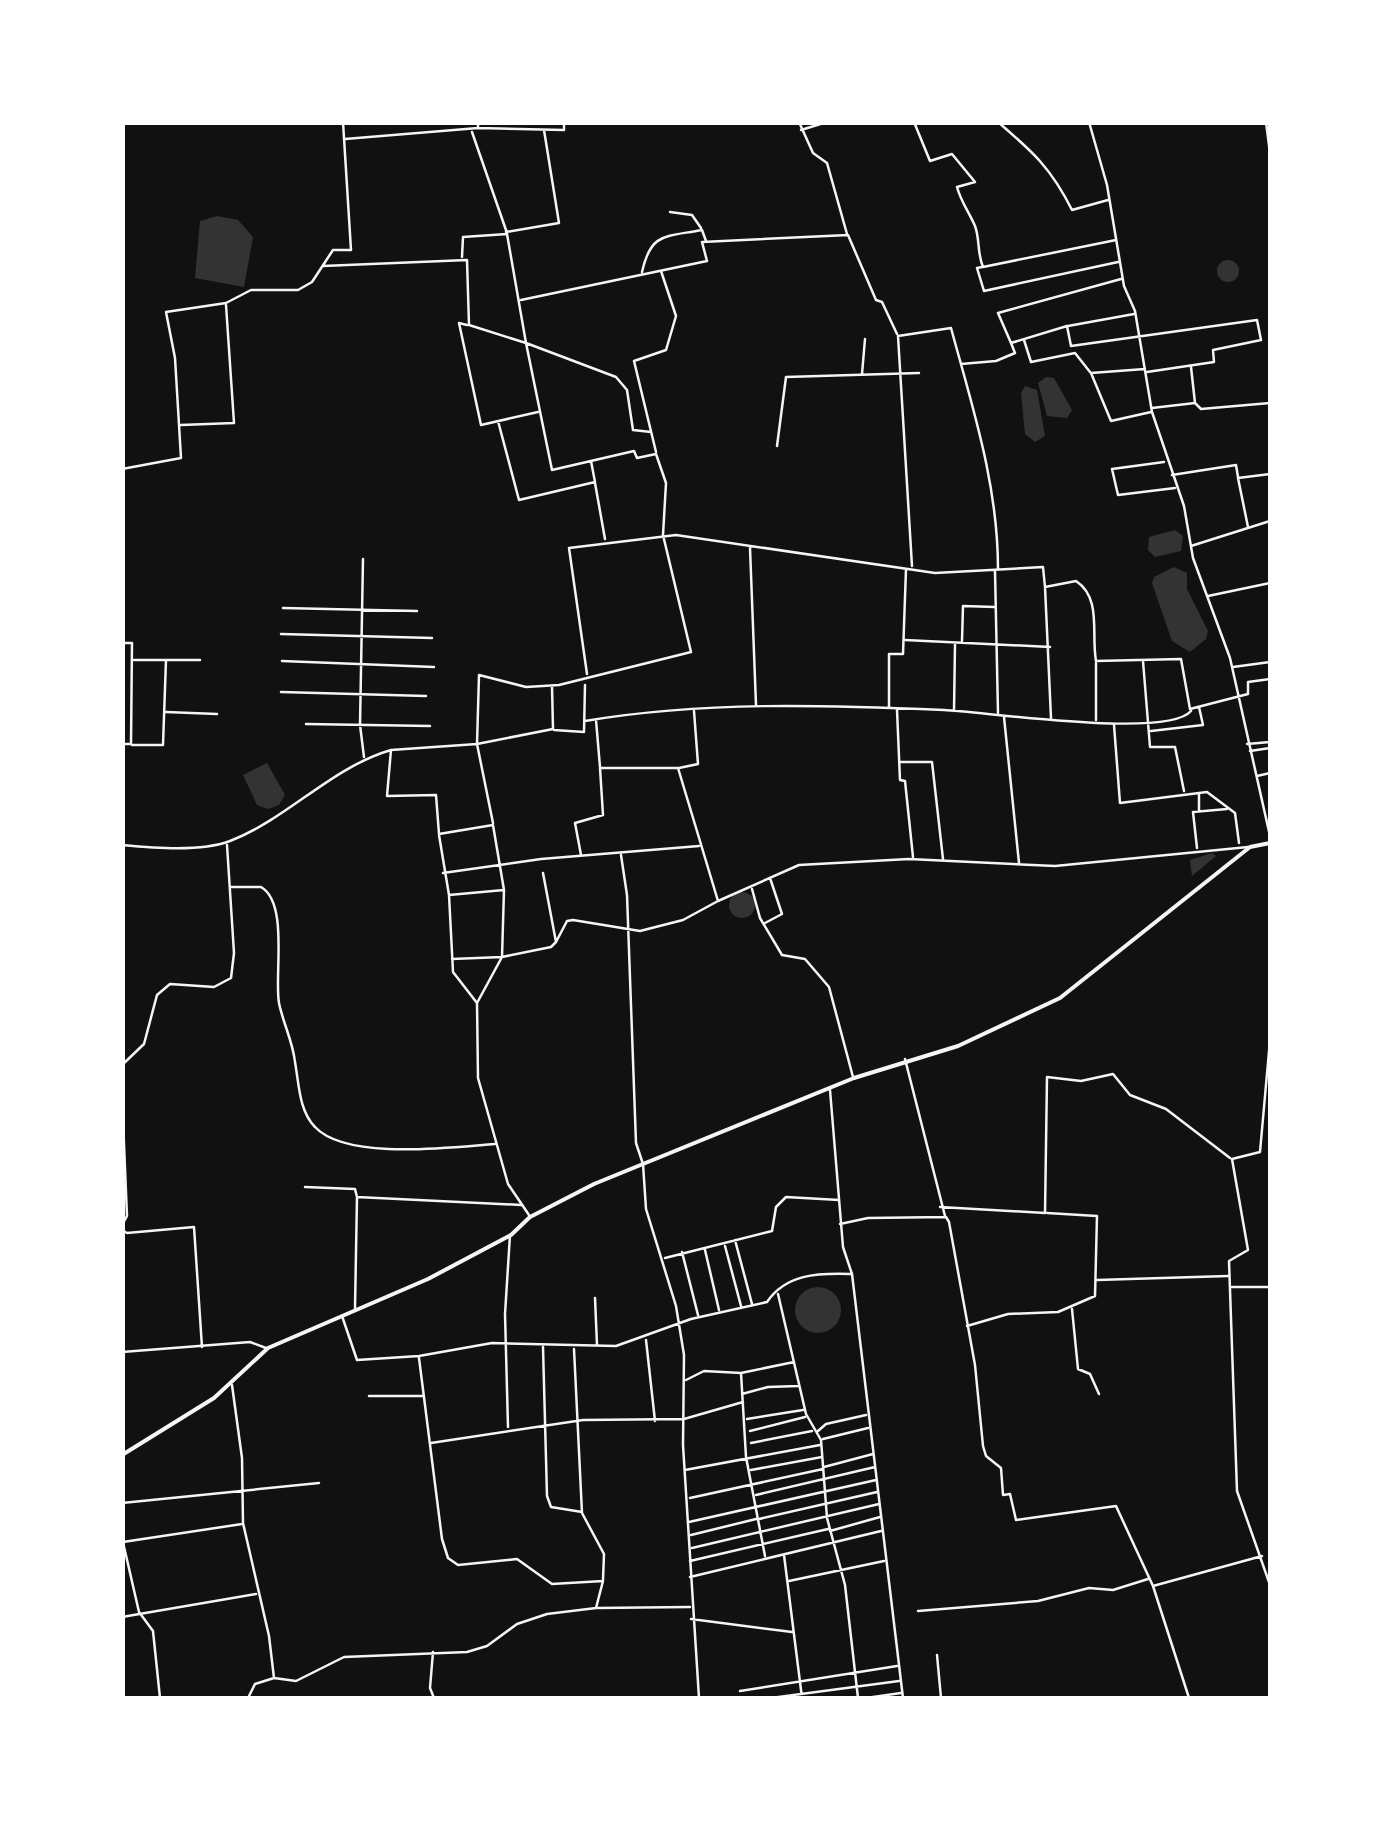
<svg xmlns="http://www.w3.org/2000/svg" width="1393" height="1821" font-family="'Work Sans',sans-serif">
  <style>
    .water { fill: #333 }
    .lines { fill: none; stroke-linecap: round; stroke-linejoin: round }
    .minor { stroke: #f5f5f5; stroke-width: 2.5 }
    .secondary { stroke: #f5f5f5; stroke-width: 4 }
  </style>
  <rect width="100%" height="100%" fill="#111"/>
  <!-- water -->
  <path class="water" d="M217,216L238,220L253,237L244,287L195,278L200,221Z
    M1217 271a11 11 0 1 1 22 0a11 11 0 1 1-22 0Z
    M1046,377L1054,378L1072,410L1067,418L1047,416L1038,383Z
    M1025,386L1037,390L1045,436L1035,442L1025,434L1021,393Z
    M1175,530L1183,536L1181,551L1155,557L1148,550L1149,537Z
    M1174,567L1187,573V589L1208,631L1206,639L1190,652L1172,641L1152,583L1154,577Z
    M267,763L285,795L279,805L268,809L257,805L243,775Z
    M1212,853L1216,856L1192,876L1190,860Z
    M729 905a13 13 0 1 1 26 0a13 13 0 1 1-26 0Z
    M795 1310a23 23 0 1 1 46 0a23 23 0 1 1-46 0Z"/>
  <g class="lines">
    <!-- minor -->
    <path class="minor" d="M478,122V128L564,130V122
      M799,122L813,153L827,163L847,234
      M914,122L930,161L952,154L975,182L957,187C961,202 969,212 975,226C980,239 977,253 983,267L1116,240
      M998,122C1033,152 1051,168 1072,210L1108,200
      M1089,122L1107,185L1124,286L1135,311L1152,412L1184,506L1193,558L1230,658L1270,836
      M1266,122L1270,153
      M801,130L827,122
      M472,132L507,233
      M345,139L478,128
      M670,212L692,215L701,228
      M506,232L559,223L544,130
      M462,257L463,237L507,234L526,343L616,377L627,390L633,430L651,432
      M323,266L467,260L469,325L526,343L552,470L634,451L637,458L656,454L666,483L663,535L691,652L559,685L526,687L479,675L477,744L553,729L552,686
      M982,267L977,268L984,291L1118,262
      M642,272C651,232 665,237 702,230L706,241
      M521,300L707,261L702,242L848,235L876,300L882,302L897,334
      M467,325L459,323L481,425L538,412
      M1068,326L1134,314
      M1024,340L1031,362L1075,353L1090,372
      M1011,343L998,313L1121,279
      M961,364L996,361L1015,353L1011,343L1067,326L1071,346L1257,320L1261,340L1213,350L1214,362L1147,372
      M1145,369L1091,373L1111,421L1151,412
      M862,374L865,339
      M1195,403L1201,409L1270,403
      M1152,408L1195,403L1191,367
      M498,421L519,500L595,482L591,461
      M181,425L234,423L226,305
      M777,446L786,377L919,373
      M656,452L634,361L666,350L676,316L661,271
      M1164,462L1112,469L1118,495L1175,488
      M122,469L181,458L175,358L166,312L226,303L251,290H298L312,282L333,250H351L343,122
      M1172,475L1236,465L1238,477
      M595,483L605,539
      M1248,527L1238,478L1270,474
      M1191,546L1270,521
      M750,548L756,705
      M363,559L360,725L364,757
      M912,566L898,336L951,328C973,409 998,485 998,569
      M995,571L998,713
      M1045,587L1051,718
      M1208,596L1270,583
      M283,608L417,611
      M281,634L432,638
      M905,640L1050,647
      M962,641L963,606L995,607
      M122,643H132L131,744H122
      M134,660H200
      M282,661L434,667
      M1143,661L1150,747H1175L1184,791
      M1096,663V720
      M1233,667L1270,662
      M587,674L569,548L676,535L935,573L1043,567L1045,587L1076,581C1102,598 1091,634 1096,661L1181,659L1190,709L1248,694V682L1270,679
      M281,692L426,696
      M889,707V654H903L906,569
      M897,710L900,780L905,781L913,857
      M954,711L955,644
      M166,712L217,714
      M1004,717L1019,863
      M596,720L600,767
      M585,721C703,701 824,705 944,710C988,712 1167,739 1191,711
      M306,724L430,726
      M1114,725L1120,803L1207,792L1235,813L1239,843
      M554,730L584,732L585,685
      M1151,731L1203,725L1199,707
      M1247,744L1270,742
      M132,745H163L166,660
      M391,750L477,744L493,823
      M1250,751L1270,748
      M899,762H932L943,859
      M122,766L123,746
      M679,768L698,764L694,711
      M1257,776L1270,773
      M1199,794V811
      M439,835L449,895L453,972L477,1003
      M122,845C154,848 201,852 230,841C289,818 330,768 391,750L387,796L436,795L439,834L493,825L504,890
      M1197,848L1193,812L1227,809
      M581,855L575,823L603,815L600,768H678L718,901L799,865L909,859L1055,866L1248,847
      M621,855L627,895L636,1143L643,1164L646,1209L676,1306L684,1355L683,1445L699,1698
      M443,873L541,859L699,846
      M230,887H261C289,903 274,976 279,1003C283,1023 293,1042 295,1062C299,1084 299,1111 315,1127C347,1161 452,1147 495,1144
      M752,889L760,918L782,955L805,959L829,987L853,1077
      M449,895L504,890L502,957L477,1003L478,1078L508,1184L529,1215
      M765,923L782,914L770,878
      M556,942L567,921L573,920L640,931L683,920L718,901
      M452,959L502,957L551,947L556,942L543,873
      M1270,1040L1260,1152L1232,1159L1248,1250L1229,1261L1237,1491L1270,1585
      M905,1059L945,1216
      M122,1065L144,1044L157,995L170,984L214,987L231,978L234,953L227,845
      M830,1090L843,1247L852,1274L903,1698
      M122,1096L127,1216L122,1225
      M305,1187L355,1189L357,1197L521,1205
      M940,1207L1045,1213L1047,1077L1081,1081L1113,1074L1130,1095L1166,1109L1230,1158
      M840,1224L868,1218L946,1217L949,1222L975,1365L983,1446L986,1456L1001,1468L1003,1495L1010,1494L1016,1520L1116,1506L1153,1586L1262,1556
      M122,1230L127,1233L194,1227L202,1347
      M735,1240L752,1304
      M725,1246L741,1306
      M705,1250L719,1310
      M682,1252L698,1315
      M665,1258L772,1231L776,1207L786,1197L839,1200
      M1097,1280L1228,1276
      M1232,1287H1270
      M778,1294L806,1414L821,1440L827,1518L845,1585L858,1698
      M595,1298L597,1345
      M355,1308L357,1197
      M1072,1309L1078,1369L1090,1374L1099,1394
      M342,1316L357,1360L419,1356L492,1343L616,1346L691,1319L767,1302C786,1274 817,1273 850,1274
      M967,1326L1008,1314L1058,1312L1095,1296L1097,1216L1047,1213
      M646,1340L655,1421
      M543,1347L547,1496L551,1507L582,1512
      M574,1349L582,1513L604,1554L603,1580
      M122,1352L250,1342L266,1348
      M419,1358L442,1539L448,1558L458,1565L517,1559L552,1584L603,1581L596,1608
      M741,1373L746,1457L765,1556
      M686,1380L704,1371L741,1373L794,1362
      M232,1385L242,1458L243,1523L269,1636L274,1678
      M742,1394L768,1387L798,1386
      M369,1396H423
      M747,1419L803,1410
      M508,1427L505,1314L510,1235
      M750,1431L805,1417
      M818,1431L826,1424L866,1415
      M823,1439L868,1428
      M431,1443L583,1420L684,1419L743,1402
      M751,1443L812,1431
      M824,1467L873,1454
      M685,1470L820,1445
      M751,1470L822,1457
      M756,1495L875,1467
      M690,1498L823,1469
      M122,1503L319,1483
      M759,1519L877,1492
      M689,1522L876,1480
      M830,1531L880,1517
      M691,1535L756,1519
      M122,1538L139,1612L153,1631L160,1698
      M123,1542L242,1524
      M692,1548L879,1504
      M784,1555L802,1698
      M690,1561L828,1529
      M690,1577L881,1531
      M789,1581L884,1561
      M1153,1586L1189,1698
      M918,1611L1038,1601L1089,1588L1113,1590L1148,1579
      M122,1617L256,1594
      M691,1619L792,1632
      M433,1652L430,1688L434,1698
      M937,1655L941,1698
      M740,1691L897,1666
      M248,1698L255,1684L274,1678L296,1681L344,1657L467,1652L487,1646L517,1624L547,1614L596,1608L690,1607
      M771,1698L899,1681
      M866,1698L901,1693"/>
    <!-- secondary -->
    <path class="secondary" d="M122,1455L214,1398L268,1348L428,1279L511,1235L530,1217L594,1184L854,1078L958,1046L1060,998L1250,847L1270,843"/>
  </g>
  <!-- border -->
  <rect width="1393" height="1821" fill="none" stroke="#ffffff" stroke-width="250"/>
</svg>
